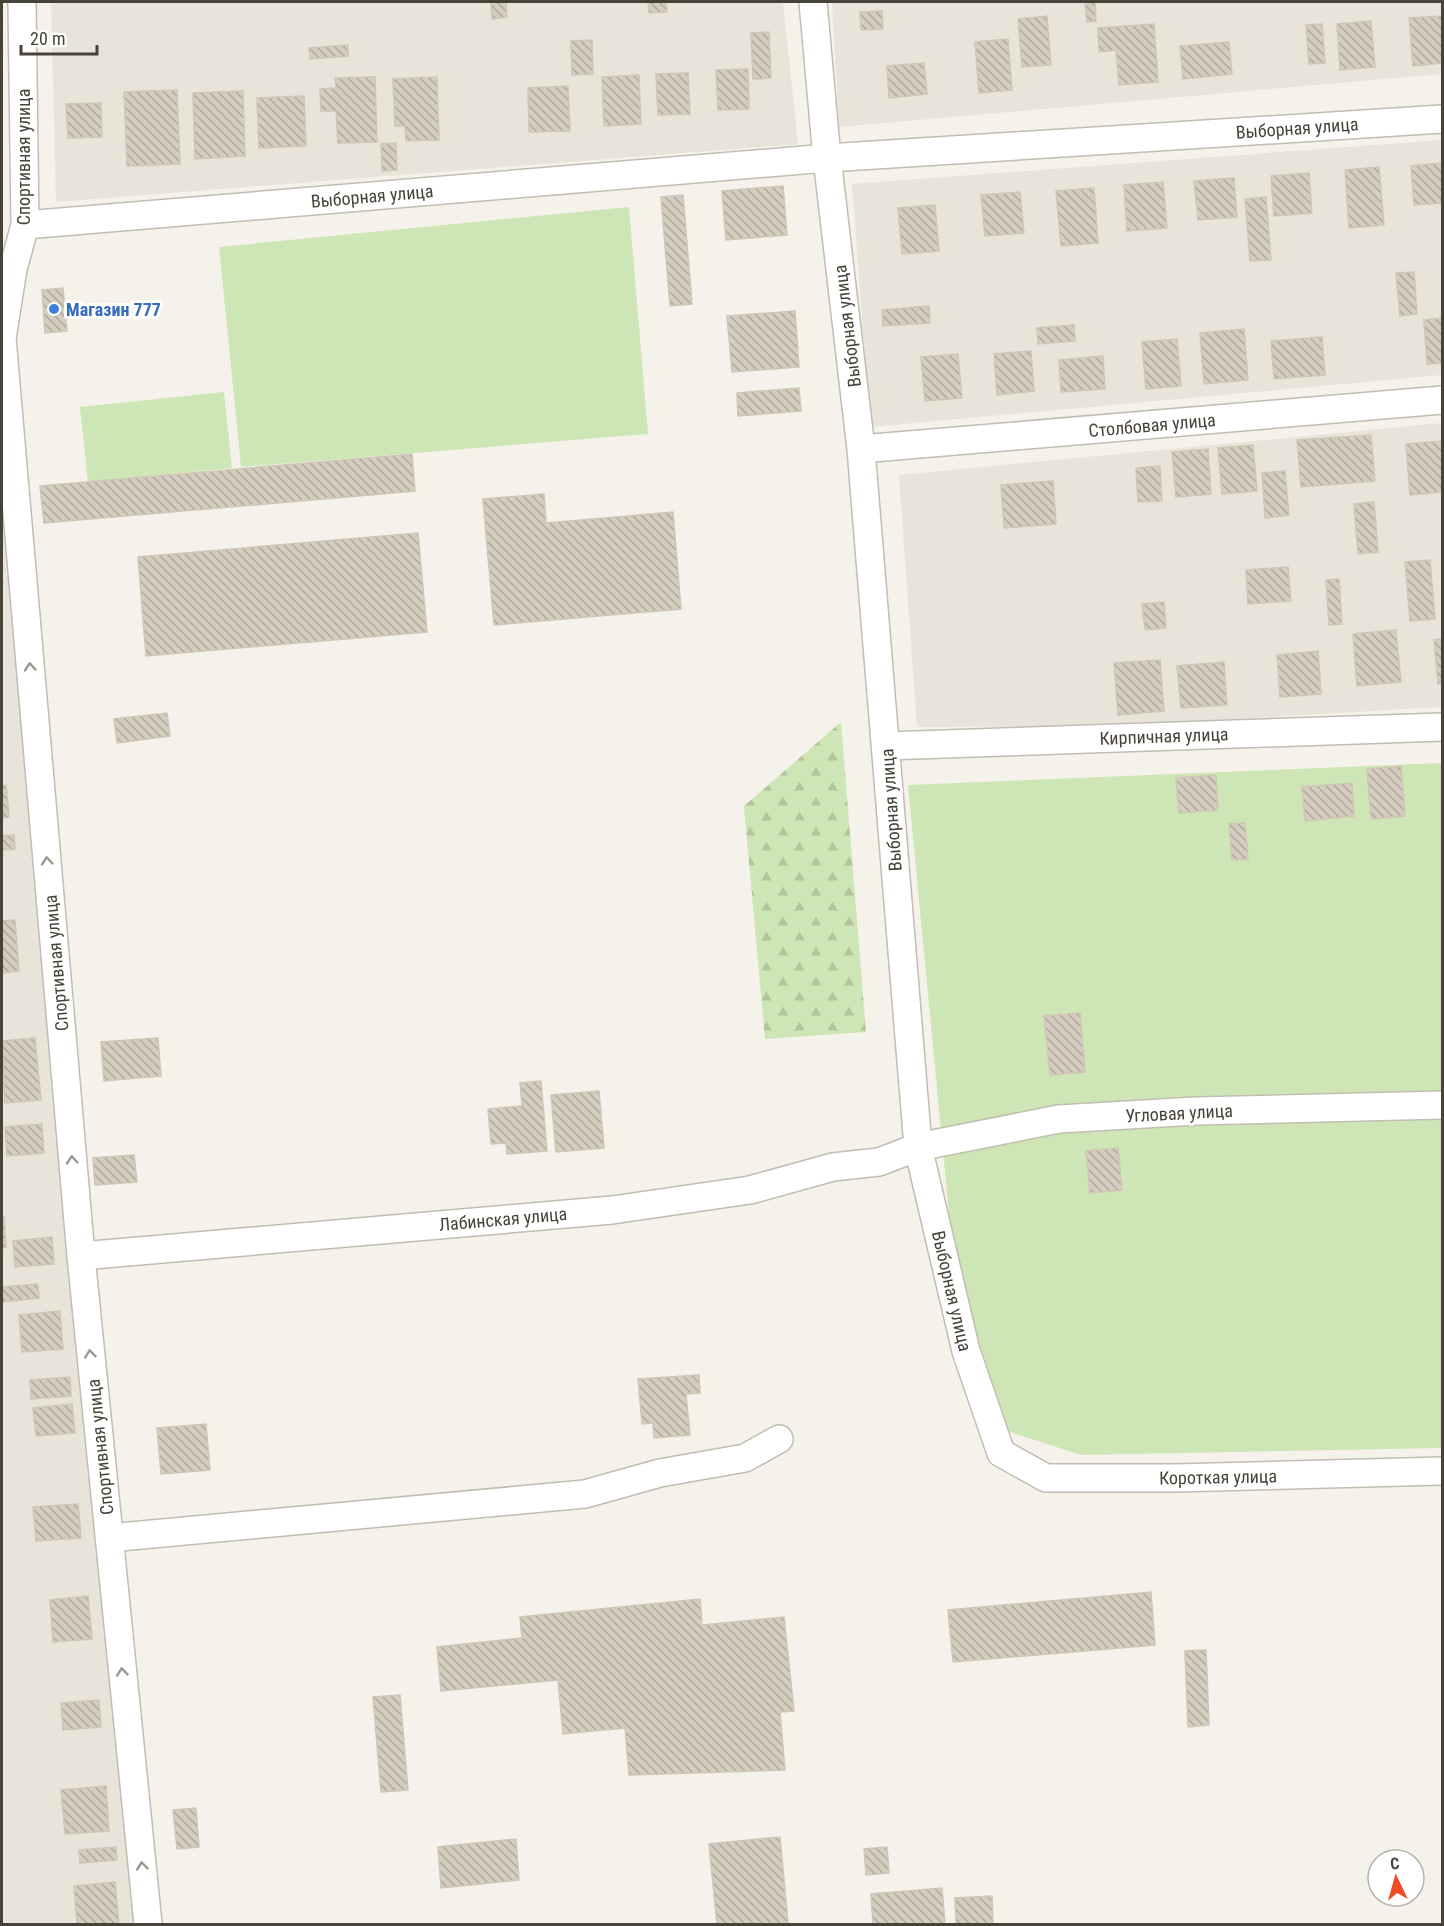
<svg xmlns="http://www.w3.org/2000/svg" width="1444" height="1926" font-family="'Roboto Condensed',sans-serif">
  <style>
    .residential { fill: #e8e4d9 }
    .grass { fill: #cee6b6 }
    .forest { fill: url(#forest-firs) }
    .building { fill: url(#building-back-hatch); stroke: #d0c6b4; stroke-width: 1.5 }
    .lines { fill: none; stroke-linecap: round; stroke-linejoin: round }
    .minor-casing { stroke: #c2bdb0; stroke-width: 30 }
    .minor { stroke: #fff; stroke-width: 27 }
    .oneway { stroke: #9a9892 }
    .shop-dot { fill: #3f7fe0; stroke: #fff; stroke-width: 2 }
    .labels { text-anchor: middle; dominant-baseline: central; stroke-width: 6; stroke-linejoin: round; paint-order: stroke }
    .street-label { font-size: 18px; fill: #484339; stroke: #fff }
    .shop-label { font-size: 18px; font-weight: bold; fill: #366cbe; stroke: #fff; text-anchor: start }
  </style>
  <defs>
    <pattern id="forest-firs" width="22" height="20" patternUnits="userSpaceOnUse" patternTransform="scale(1.5)"><rect width="22" height="20" fill="#cee6b6"/><path d="M5 1l3.5 6h-7zM16 11l3.5 6h-7z" fill="#b2c69d"/></pattern>
    <pattern id="building-back-hatch" width="6" height="6" patternUnits="userSpaceOnUse" patternTransform="scale(1.5)"><rect width="6" height="6" fill="#d5cec0"/><path d="M-1 5l2 2M0 0l6 6M5-1l2 2" fill="none" stroke="#afa99d"/></pattern>
  </defs>
  <rect width="100%" height="100%" fill="#f4f2ea"/>
  <!-- residential -->
  <path class="residential" d="M51,2H783L798,144L56,202Z
    M832,2H1442V74L839,127Z
    M1442,140V375L870,427L852,184Z
    M1442,423V707L1118,726L917,727L899,475Z
    M2,511L135,1924H2Z"/>
  <!-- grass -->
  <path class="grass" d="M629,207L648,434L241,467L219,247Z
    M224,392L232,468L88,482L80,407Z
    M1442,763V1448L1081,1455L1004,1430L952,1245L908,785Z"/>
  <!-- forest -->
  <path class="forest" d="M841,722L866,1032L765,1039L744,806Z"/>
  <!-- building -->
  <path class="building" d="M491,2H506L507,17L492,19Z
    M648,2H666L667,12L649,13Z
    M1085,2H1095L1096,21L1087,22Z
    M882,11L883,29L861,30L860,12Z
    M1047,16L1051,65L1022,67L1018,19Z
    M1442,16V63L1413,66L1409,18Z
    M1371,21L1375,67L1340,70L1337,24Z
    M1154,24L1158,82L1119,85L1116,50L1099,52L1098,28Z
    M1322,24L1325,63L1309,64L1306,25Z
    M769,32L771,78L753,79L751,33Z
    M1008,39L1012,90L979,93L975,42Z
    M592,40L593,74L572,75L571,41Z
    M1229,42L1232,74L1183,79L1180,46Z
    M348,45V56L310,59L309,48Z
    M924,63L927,94L889,98L887,66Z
    M748,69L749,109L718,110L716,70Z
    M688,73L690,114L658,115L656,74Z
    M639,75L641,124L604,126L602,77Z
    M375,77L377,142L338,143L336,111H321L320,89L336,88L335,78Z
    M437,77L439,140L406,141L405,126H395L393,79Z
    M568,86L570,131L529,132L528,88Z
    M177,90L180,164L127,166L124,92Z
    M243,91L245,156L195,159L193,93Z
    M304,96L306,146L259,148L257,98Z
    M101,103L102,137L68,138L66,104Z
    M396,143L397,170L382,171L381,144Z
    M1442,163V203L1414,205L1411,166Z
    M1379,167L1384,225L1349,228L1345,170Z
    M1309,173L1312,213L1274,216L1271,176Z
    M1234,178L1237,217L1198,220L1194,181Z
    M1163,182L1167,228L1127,231L1124,185Z
    M783,186L787,235L726,240L722,191Z
    M1094,188L1098,243L1061,246L1056,191Z
    M1020,192L1024,233L985,236L981,195Z
    M683,195L692,304L670,306L661,197Z
    M1266,197L1271,260L1250,261L1245,199Z
    M935,205L939,251L902,254L898,208Z
    M1414,272L1417,314L1400,316L1396,273Z
    M63,288L67,331L45,333L42,290Z
    M929,306L930,323L883,326L882,310Z
    M795,311L799,367L732,372L727,316Z
    M1442,318V363L1427,364L1424,320Z
    M1074,325L1075,341L1038,344L1037,328Z
    M1244,329L1248,380L1204,384L1200,333Z
    M1322,337L1325,375L1274,379L1271,341Z
    M1177,339L1181,386L1146,389L1142,342Z
    M1031,351L1034,391L997,395L994,354Z
    M958,354L962,398L925,401L921,357Z
    M1103,356L1105,389L1061,392L1059,360Z
    M799,388L801,411L738,416L737,393Z
    M1371,435L1375,481L1301,487L1297,440Z
    M1442,441V492L1410,495L1406,444Z
    M1253,445L1257,491L1222,494L1218,448Z
    M1208,449L1211,494L1176,497L1172,452Z
    M412,454L415,491L44,523L40,486Z
    M1160,466L1162,501L1138,502L1136,468Z
    M1285,471L1289,515L1265,518L1262,473Z
    M1053,481L1056,524L1004,528L1001,485Z
    M544,494L546,523L673,512L681,609L494,625L483,499Z
    M1374,502L1378,552L1358,554L1354,504Z
    M418,533L427,632L146,656L138,557Z
    M1430,560L1435,619L1410,621L1405,562Z
    M1288,567L1291,601L1248,604L1246,570Z
    M1339,579L1342,624L1329,625L1326,580Z
    M1164,602L1166,628L1145,630L1142,604Z
    M1396,630L1401,682L1357,686L1353,634Z
    M1442,639V683L1438,684L1434,640Z
    M1318,651L1321,694L1280,697L1277,655Z
    M1160,660L1164,711L1118,715L1114,663Z
    M1224,662L1227,705L1181,708L1177,666Z
    M167,713L170,736L117,743L114,719Z
    M1401,766L1405,816L1371,819L1367,769Z
    M1216,775L1218,810L1179,813L1176,778Z
    M1352,783L1354,816L1305,821L1302,787Z
    M6,785L9,817L2,818V786Z
    M1245,823L1248,859L1232,860L1229,824Z
    M14,835L15,849L2,850V836Z
    M15,920L19,971L2,973V921Z
    M1080,1013L1085,1072L1050,1075L1044,1016Z
    M35,1038L41,1100L5,1103L2,1041Z
    M158,1038L161,1076L104,1081L101,1042Z
    M541,1081L547,1151L507,1154L506,1143L491,1144L488,1109L522,1106L520,1083Z
    M599,1091L604,1148L556,1152L551,1095Z
    M42,1124L44,1153L7,1156L5,1127Z
    M1118,1148L1122,1190L1090,1193L1086,1151Z
    M134,1155L137,1182L95,1185L93,1158Z
    M2,1217H4L6,1247L2,1248Z
    M52,1237L54,1264L15,1267L13,1241Z
    M38,1284L39,1298L2,1302V1287Z
    M60,1311L63,1349L22,1352L19,1315Z
    M699,1375L700,1393L686,1394L690,1435L654,1438L653,1423L642,1424L638,1379Z
    M70,1377L71,1396L31,1399L30,1380Z
    M72,1404L75,1433L36,1436L33,1408Z
    M206,1424L210,1470L161,1474L157,1428Z
    M78,1504L81,1538L36,1541L33,1507Z
    M1151,1592L1155,1645L953,1662L948,1610Z
    M88,1596L92,1639L53,1642L50,1600Z
    M700,1599L702,1625L784,1617L794,1711L780,1712L785,1770L629,1775L625,1728L563,1734L558,1680L441,1691L437,1647L522,1638L520,1617Z
    M1206,1650L1209,1725L1188,1727L1185,1651Z
    M400,1695L408,1790L381,1792L373,1697Z
    M99,1700L101,1727L63,1730L61,1703Z
    M106,1786L109,1831L65,1834L61,1790Z
    M196,1808L199,1847L177,1849L173,1810Z
    M780,1837L788,1923L717,1924L709,1844Z
    M516,1839L519,1880L441,1888L438,1847Z
    M116,1847L117,1860L80,1863L79,1850Z
    M887,1847L889,1873L866,1875L864,1849Z
    M115,1882L119,1924H77L74,1886Z
    M942,1888L945,1924H873L871,1894Z
    M992,1896L993,1924H956L955,1898Z"/>
  <g class="lines">
    <defs>
      <path id="minor" d="M22,2L25,225L13,269L2,338L81,1256L148,1924
        M813,2L827,158L861,449L918,1147L966,1351L1001,1453L1046,1478H1174L1442,1471
        M25,225L827,158L1442,119
        M861,449L1442,400
        M886,746L1442,727
        M81,1256L612,1210L750,1190L833,1167L879,1162L918,1147L1059,1119L1196,1111L1442,1105
        M109,1538L585,1494L660,1473L745,1458L779,1439"/>
    </defs>
    <!-- minor casing -->
    <use href="#minor" class="minor-casing"/>
    <!-- minor -->
    <use href="#minor" class="minor"/>
  </g>
  <!-- one-way arrows -->
  <defs><path id="oneway-chevron" d="M-2-3.5L2.5 0L-2 3.5" fill="none" stroke-width="1.6" stroke-linecap="round" stroke-linejoin="round" transform="scale(1.5)"/></defs>
  <g class="oneway">
    <use href="#oneway-chevron" transform="translate(30 667) rotate(-95)"/>
    <use href="#oneway-chevron" transform="translate(47 861) rotate(-95)"/>
    <use href="#oneway-chevron" transform="translate(72 1160) rotate(-95)"/>
    <use href="#oneway-chevron" transform="translate(90 1354) rotate(-96)"/>
    <use href="#oneway-chevron" transform="translate(122 1672) rotate(-96)"/>
    <use href="#oneway-chevron" transform="translate(142 1866) rotate(-96)"/>
  </g>
  <!-- markers -->
  <circle class="shop-dot" cx="54" cy="309" r="6"/>
  <g class="labels">
    <!-- street labels -->
    <g class="street-label">
      <text transform="translate(1297 128) rotate(-4)">Выборная улица</text>
      <text transform="translate(23 157) rotate(-90)">Спортивная улица</text>
      <text transform="translate(372 196) rotate(-5)">Выборная улица</text>
      <text transform="translate(847 326) rotate(-97)">Выборная улица</text>
      <text transform="translate(1152 425) rotate(-5)">Столбовая улица</text>
      <text transform="translate(1164 736) rotate(-2)">Кирпичная улица</text>
      <text transform="translate(891 810) rotate(-94)">Выборная улица</text>
      <text transform="translate(56 963) rotate(-95)">Спортивная улица</text>
      <text transform="translate(1179 1113) rotate(-3)">Угловая улица</text>
      <text transform="translate(503 1219) rotate(-5)">Лабинская улица</text>
      <text transform="translate(952 1291) rotate(77)">Выборная улица</text>
      <text transform="translate(100 1447) rotate(-96)">Спортивная улица</text>
      <text transform="translate(1218 1477) rotate(-1)">Короткая улица</text>
    </g>
    <!-- shop labels -->
    <g class="shop-label">
      <text x="66" y="309">Магазин 777</text>
    </g>
  </g>
  <!-- border -->
  <rect width="1444" height="1926" fill="none" stroke="#484339" stroke-width="6"/>
  <!-- north arrow -->
  <g transform="translate(1396 1878) rotate(355)"><circle r="28" fill="#ffffff" stroke="#b6b4b0" stroke-width="1.5"/>
  <path d="M0-4.5L10 22L0 15L-10 22Z" fill="#ef4c27"/>
  <text y="-9" font-size="16" font-weight="bold" text-anchor="middle" fill="#484339">С</text>
  </g>
  <!-- scale -->
  <path d="M21 45v9h76v-9" fill="none" stroke="#484339" stroke-width="3"/>
  <text x="30" y="45" font-size="18" fill="#484339" stroke="#ffffff" stroke-width="4.5" paint-order="stroke">20 m</text>
</svg>
